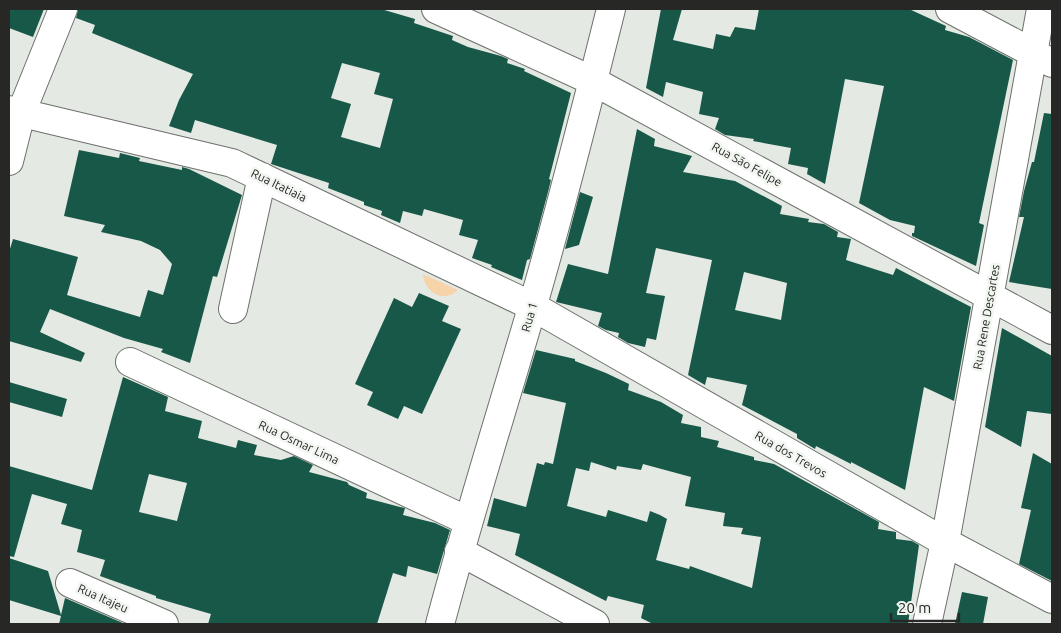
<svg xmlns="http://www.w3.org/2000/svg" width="1061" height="633" font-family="Ubuntu,sans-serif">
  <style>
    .green { fill: #f7d3a9 }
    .building { fill: #185848; fill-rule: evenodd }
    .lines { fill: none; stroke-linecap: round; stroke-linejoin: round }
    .minor-casing { stroke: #6d716c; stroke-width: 30 }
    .minor { stroke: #fff; stroke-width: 28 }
    .labels { text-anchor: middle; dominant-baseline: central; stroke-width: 5; stroke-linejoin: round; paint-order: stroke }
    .street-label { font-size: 12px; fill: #272826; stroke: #f2f6f0 }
  </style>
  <rect width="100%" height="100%" fill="#e4e9e3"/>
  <!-- green -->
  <path class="green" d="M423,274L458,290C444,304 424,292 423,274Z"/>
  <!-- building -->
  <path class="building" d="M9,9H44L33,37L9,28Z
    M78,9H381L415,19L414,23L453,36L452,40L468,47L501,56L508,59L507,63L525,69L524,71L571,93L549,179L551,180L548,192L530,259L527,260L522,280L491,267L492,265L472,258L478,240L459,235L463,220L424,209L422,216L403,211L400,223L381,215L382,211L364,205V202L328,188L329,183L271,164L277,145L195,120L191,133L169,126L179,100L193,74L92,33L95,25L76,18ZM342,63L380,73L374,94L393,99L380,148L341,137L351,104L331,98Z
    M661,9H682L673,40L713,49L716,34L730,37L735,27L755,30L759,9H909L946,26L945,30L969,37L1013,60L979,223L984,225L976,266L912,236V233H914L915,226L890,220L859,203L884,86L845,79L825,184L807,174L808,168L788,164L791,148L753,141L754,139L725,135L715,129L719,118L699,114L703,92L666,82L663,97L646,88Z
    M1044,113L1052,114V289L1009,282L1024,217H1019L1024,191L1032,162H1034Z
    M637,129L655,139L654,146L692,156L683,172L735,181L782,206L780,214L809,219L808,222L824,224L838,232L837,237L851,239L846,260L893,275L896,268L971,307L954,401L924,387L905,490L851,462V464L816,446L815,449L797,438V434L742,405L747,385L707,377L705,385L688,375L712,260L656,248L646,293L665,296L656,340L647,338L645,347L628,343L618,337L619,333L606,330L598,326L602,313L556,302L568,264L608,274ZM744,272L787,283L781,320L735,310Z
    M79,150L119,158L120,153L140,158L139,161L182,170V167L189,169L242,195L217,277L213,276L190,363L161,352L163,349L124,338L50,309L40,332L85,353L81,362L9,341V252L13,239L78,257L67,295L140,317L148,290L163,295L172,264L160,250L141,241L101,232L105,225L64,216Z
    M580,192L593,197L579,245L565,249Z
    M419,293L449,306L442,321L461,329L422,414L404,406L398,419L367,405L373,392L355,384L394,298L412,307Z
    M1002,328L1052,356V414L1027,411L1021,447L985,427Z
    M536,350L575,359V361L606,373L629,384L628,390L661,402L683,415L681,423L701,427V437L719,441L717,447L754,457V460L774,464L879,522L878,529L896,532V539L912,541L919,545L908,624H653L641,618L644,605L608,596L606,601L515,555L520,534L487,526L494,498L526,507L537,463L544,465L545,462L553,464L566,403L523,393ZM591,462L616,470L617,466L641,470L643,464L691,477L685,506L725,513L723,526L743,528L741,534L761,537L752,588L690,566L689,569L656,560L667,519L660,515L650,511L647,522L608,510L606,517L567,506L576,468L589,471Z
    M123,377L168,397L165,411L202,421L198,438L236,448L238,440L257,445L254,455L281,460L294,456L313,465L309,472L347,482L349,485L367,493L366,498L400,507L405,508L403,515L435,523L450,530L437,574L408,566L406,577L393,573L377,624H208L211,614L156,598V596L100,576L105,560L77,552L82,530L61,524L67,504L32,494L14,557L9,556V466L92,490ZM149,474L187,483L177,521L139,512Z
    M9,382L67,399L62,417L9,402Z
    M1033,453L1052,464V581L1019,564L1031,510L1021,508Z
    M9,558L48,571L61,615L65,598L125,624H59L61,616L9,600Z
    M962,592L988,597L983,624H955Z"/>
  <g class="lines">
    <defs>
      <path id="minor" d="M436,9L593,81L1052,330
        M950,9L1052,63
        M9,110L232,163L532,306L945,542L1052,599
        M9,161L21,113L63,9
        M233,309L262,177
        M130,362L468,521
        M459,551L595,624
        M70,583L164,624
        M440,624C468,518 501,414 532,308C561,209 586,109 611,9
        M927,624L945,542L1041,9"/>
    </defs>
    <!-- minor casing -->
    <use href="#minor" class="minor-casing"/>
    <!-- minor -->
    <use href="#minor" class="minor"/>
  </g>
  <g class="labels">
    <!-- street labels -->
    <g class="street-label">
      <text transform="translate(747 164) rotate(29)">Rua São Felipe</text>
      <text transform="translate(279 185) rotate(26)">Rua Itatiaia</text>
      <text transform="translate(529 317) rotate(-74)">Rua 1</text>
      <text transform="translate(986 317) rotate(-80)">Rua Rene Descartes</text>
      <text transform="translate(299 442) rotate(25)">Rua Osmar Lima</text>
      <text transform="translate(791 454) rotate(30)">Rua dos Trevos</text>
      <text transform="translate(103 598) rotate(24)">Rua Itajeu</text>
    </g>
  </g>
  <!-- border -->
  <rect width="1061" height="633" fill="none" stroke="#272826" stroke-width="20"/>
  <!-- scale -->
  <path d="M891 613v8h68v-8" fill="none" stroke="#272826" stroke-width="2.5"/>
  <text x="898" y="613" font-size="15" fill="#272826" stroke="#f2f6f0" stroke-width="4" paint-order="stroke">20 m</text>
</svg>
